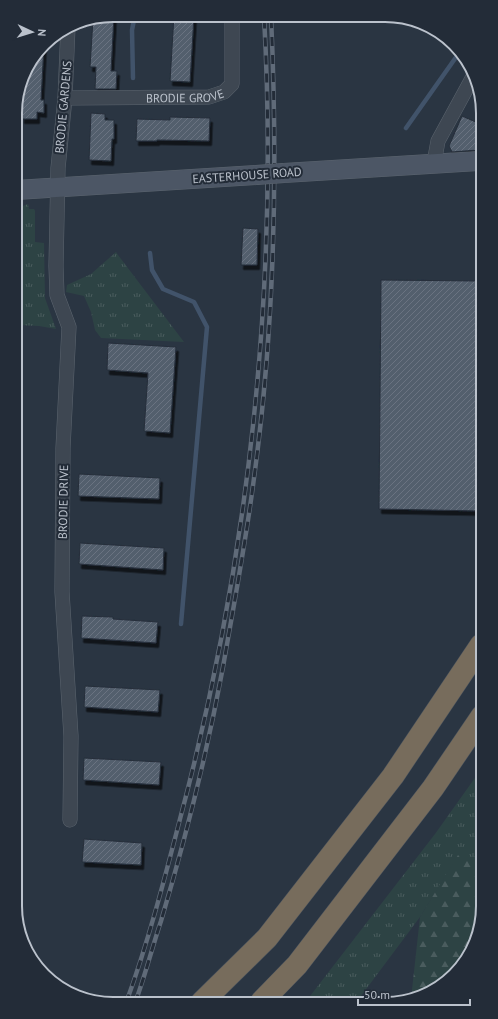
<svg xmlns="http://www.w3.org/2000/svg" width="498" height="1019" font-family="'PT Sans',sans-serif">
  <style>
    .grass { fill: url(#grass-tufts) }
    .forest { fill: url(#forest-firs) }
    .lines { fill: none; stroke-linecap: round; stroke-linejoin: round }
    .stream { stroke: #41536a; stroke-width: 4.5 }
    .building { fill: url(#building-hatch); stroke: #252e3a; filter: url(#shadow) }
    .street-casing { stroke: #5c656f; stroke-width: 15 }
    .secondary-casing { stroke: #5c656f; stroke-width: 20 }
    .highway-casing { stroke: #49525d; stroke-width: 23 }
    .street { stroke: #3e4752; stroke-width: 14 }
    .secondary { stroke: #4c5665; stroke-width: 19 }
    .highway { stroke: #776c5c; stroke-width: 22 }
    .rail-casing { stroke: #606b79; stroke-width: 4.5 }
    .rail { stroke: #232c38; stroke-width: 3; stroke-dasharray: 9; stroke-linecap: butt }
    .secondary-bridge-casing { stroke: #5c656f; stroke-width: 20; stroke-linecap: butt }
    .secondary-bridge { stroke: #4c5665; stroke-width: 19 }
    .labels { text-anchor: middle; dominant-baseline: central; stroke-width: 4; stroke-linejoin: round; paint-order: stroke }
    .street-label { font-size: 12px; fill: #bbc2cc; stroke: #232c38 }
    .rim { fill: none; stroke: #bbc2cc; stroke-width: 2 }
  </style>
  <defs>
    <pattern id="grass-tufts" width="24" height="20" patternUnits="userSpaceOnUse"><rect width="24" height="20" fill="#2d4344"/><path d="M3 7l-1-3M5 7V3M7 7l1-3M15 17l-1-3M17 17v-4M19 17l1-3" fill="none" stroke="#4a5c5e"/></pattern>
    <pattern id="forest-firs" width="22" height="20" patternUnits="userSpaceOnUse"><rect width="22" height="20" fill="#2d4344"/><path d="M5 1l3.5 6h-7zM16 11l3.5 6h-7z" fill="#4a5c5e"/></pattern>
    <pattern id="building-hatch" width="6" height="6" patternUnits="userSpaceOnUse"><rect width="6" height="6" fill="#535e6d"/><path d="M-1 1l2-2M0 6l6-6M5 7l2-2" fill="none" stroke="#6a7381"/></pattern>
    <filter id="shadow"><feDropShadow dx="2.5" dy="4.5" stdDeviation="0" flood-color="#0009"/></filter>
  </defs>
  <rect width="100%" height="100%" fill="#2a3542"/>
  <!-- grass -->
  <path class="grass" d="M28,204L29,209H34L35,211V242L44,243L45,298L56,329L39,326L18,325L20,207Z
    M116,252L118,255L184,342L101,338L95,330L91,312L84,296L66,292L67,285L91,274Z
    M482,768V865L458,856L420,917L358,1000H307L435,834Z"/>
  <!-- forest -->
  <path class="forest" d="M458,855L482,865L483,907L481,917L463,966L416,999H411L420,917Z"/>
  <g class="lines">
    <!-- stream -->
    <path class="stream" d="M133,78L132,30L135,15
      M406,128L459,53
      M150,253L152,270L163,289L194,302L207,327L181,624"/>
  </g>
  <!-- building -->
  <path class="building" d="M114,15L111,71H117L116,89H95L96,67H90L93,19Z
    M174,15L194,16L190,82L170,81Z
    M44,45L41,100H44V113L37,112V119H22L23,97H20V86L25,69Z
    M91,113L105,114V120H114V139H112L111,161L89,160Z
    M462,116L478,123V150L452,152L449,146Z
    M170,117L210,118L209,141L157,140V141H136L137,119L170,120Z
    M243,228L258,229L257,265H241Z
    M381,280L479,281L480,511L379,509Z
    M108,343L176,347L170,433L144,431L148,373L107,370Z
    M79,474L160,478L159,499L78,496Z
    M80,543L164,548L163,570L79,564Z
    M82,616L113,617V619L158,622L156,643L81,638Z
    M85,686L160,690L158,712L84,707Z
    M84,758L161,762L159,785L83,780Z
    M84,839L142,843L141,865L82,862Z"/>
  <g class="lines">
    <defs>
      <g id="street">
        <path d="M68,27L65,98L58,168L56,266L57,295L69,327L63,448L62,592L71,736L70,820"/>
        <path id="s1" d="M65,98L209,97L224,92L232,84V16"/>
        <path d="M434,163L438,141L474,75"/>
      </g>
      <path id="secondary" d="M284,173L478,161
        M16,190L256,175"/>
      <path id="highway" d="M262,1001L297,965L433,788L482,716
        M202,1002L267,938L393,776L481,645"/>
    </defs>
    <!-- street casing -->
    <use href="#street" class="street-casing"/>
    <!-- secondary casing -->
    <use href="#secondary" class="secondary-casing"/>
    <!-- highway casing -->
    <use href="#highway" class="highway-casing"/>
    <!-- street -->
    <use href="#street" class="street"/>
    <!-- secondary -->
    <use href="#secondary" class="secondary"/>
    <!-- highway -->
    <use href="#highway" class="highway"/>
    <defs>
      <path id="rail" d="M126,1003C148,943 164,881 180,819C249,560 279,284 264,16
        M135,1003C145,976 152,948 161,921C186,837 207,753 223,667C234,604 246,541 254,478C275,325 278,170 271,16"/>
    </defs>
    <!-- rail casing -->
    <use href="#rail" class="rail-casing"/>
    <!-- rail -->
    <use href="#rail" class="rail"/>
    <defs>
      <path id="secondary-bridge" d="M256,175L284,173"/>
    </defs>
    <!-- secondary-bridge casing -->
    <use href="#secondary-bridge" class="secondary-bridge-casing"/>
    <!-- secondary-bridge -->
    <use href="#secondary-bridge" class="secondary-bridge"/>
  </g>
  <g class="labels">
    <!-- street labels -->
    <g class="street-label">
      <text stroke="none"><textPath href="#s1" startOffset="120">BRODIE GROVE</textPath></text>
      <text transform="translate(63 107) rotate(-85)">BRODIE GARDENS</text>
      <text transform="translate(247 175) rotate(-4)">EASTERHOUSE ROAD</text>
      <text transform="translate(63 502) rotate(-89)">BRODIE DRIVE</text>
    </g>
  </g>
  <!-- crop -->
  <path d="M0 0H498V1019H0ZM113 22H385A91 91 0 0 1 476 113V906A91 91 0 0 1 385 997H113A91 91 0 0 1 22 906V113A91 91 0 0 1 113 22Z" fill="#232c38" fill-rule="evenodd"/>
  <path class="rim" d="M113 22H385A91 91 0 0 1 476 113V906A91 91 0 0 1 385 997H113A91 91 0 0 1 22 906V113A91 91 0 0 1 113 22Z"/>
  <!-- north arrow -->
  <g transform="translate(32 32) rotate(94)" stroke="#232c38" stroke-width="3" paint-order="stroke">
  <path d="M0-3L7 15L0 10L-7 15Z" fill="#bbc2cc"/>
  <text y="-6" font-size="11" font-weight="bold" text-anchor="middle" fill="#bbc2cc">N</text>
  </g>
  <!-- scale -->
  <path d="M358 999v6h112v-6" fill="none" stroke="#bbc2cc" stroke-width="2"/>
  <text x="364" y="999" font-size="12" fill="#bbc2cc" stroke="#232c38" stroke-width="3" paint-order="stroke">50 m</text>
</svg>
